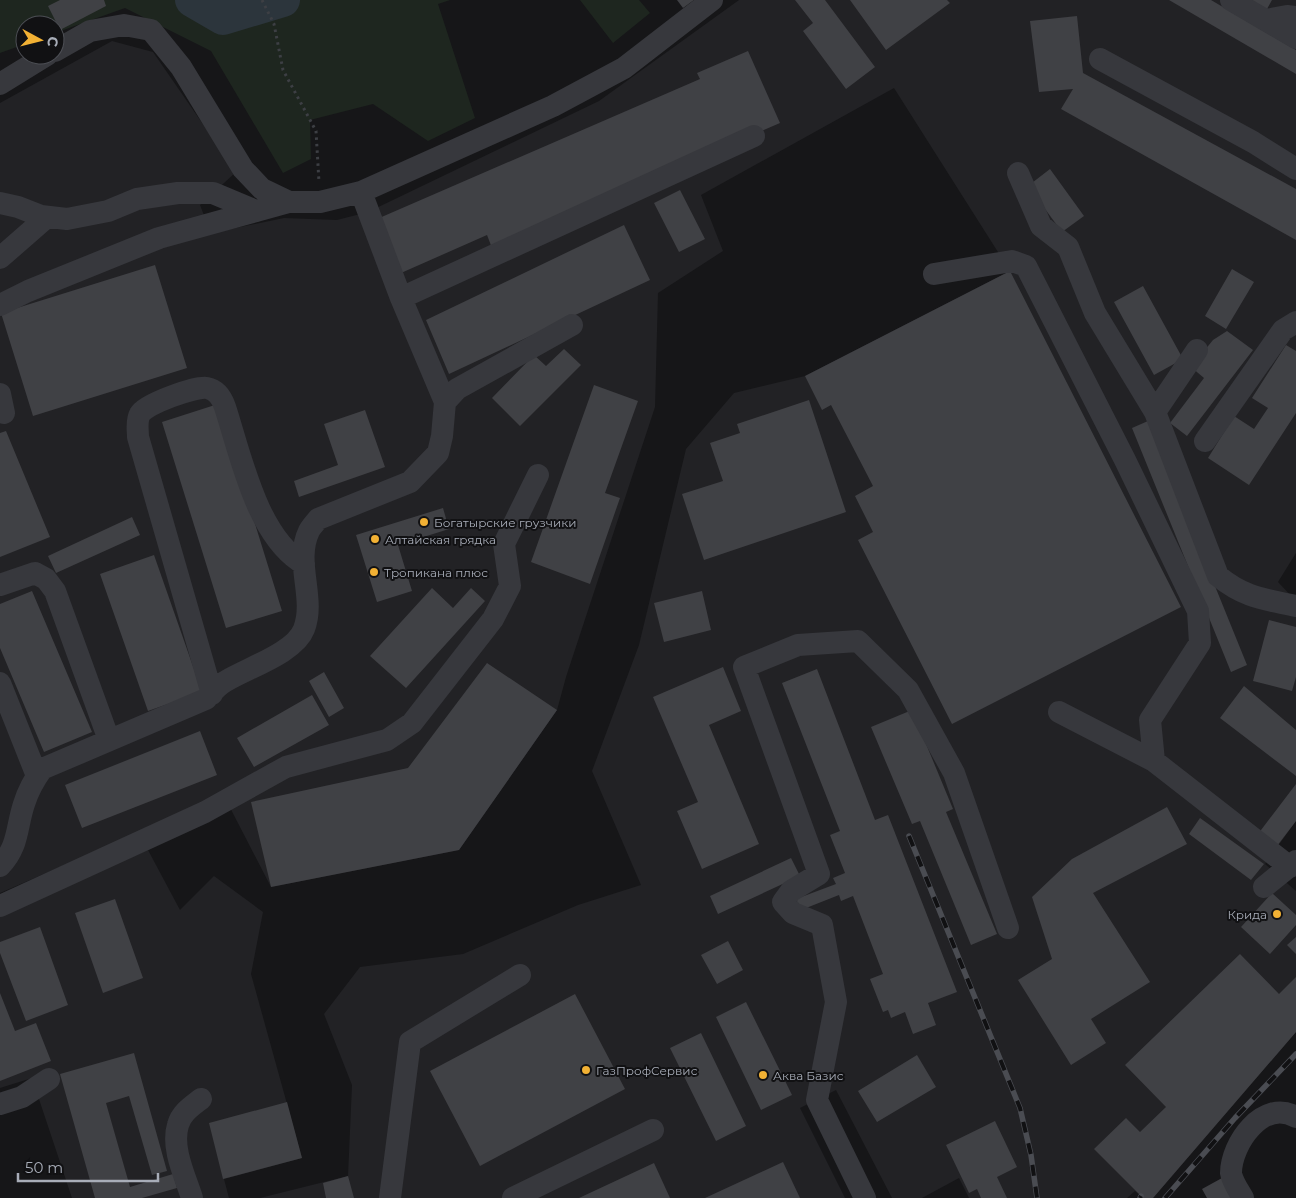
<svg xmlns="http://www.w3.org/2000/svg" width="1296" height="1198" font-family="Montserrat,sans-serif">
  <style>
    .built { fill: #222225 }
    .green { fill: #1e261f }
    .lines { fill: none; stroke-linecap: round; stroke-linejoin: round }
    .river { stroke: #2c353c; stroke-width: 34 }
    .building { fill: #404145 }
    .path { stroke: #3d3f44; stroke-width: 3; stroke-dasharray: 2.5 4; stroke-linecap: butt }
    .minor { stroke: #37383d; stroke-width: 22 }
    .rail-casing { stroke: #4a4c52; stroke-width: 5.5 }
    .rail { stroke: #111113; stroke-width: 4; stroke-dasharray: 11; stroke-linecap: butt }
    .poi-dot { fill: #f2b134; stroke: #111113; stroke-width: 2 }
    .labels { text-anchor: middle; dominant-baseline: central; stroke-width: 4; stroke-linejoin: round; paint-order: stroke }
    .poi-label { font-size: 12px; fill: #a8adb8; stroke: #111113; text-anchor: start }
  </style>
  <rect width="100%" height="100%" fill="#161618"/>
  <!-- built -->
  <path class="built" d="M739,0H1296V553L1278,582L1296,601V821L1265,864L1296,891V1032L1153,1198H1143L1135,1191L1127,1198H969L959,1178L922,1198H892L836,1090L800,1108L845,1198H260L348,1176L352,1085L324,1014L360,967L463,954L578,905L641,885L592,771L639,645L686,449L734,393L805,376L1010,271L894,88L701,195L723,251L658,293L655,407L566,677L557,710L459,850L271,887L224,796L0,893V103L112,41L153,52L236,172L200,205L211,233L284,218L337,220L368,212L599,101Z
    M148,850L180,910L214,876L263,912L251,974L302,1158L224,1179L229,1198H72L32,1078L0,1088V914Z"/>
  <!-- green -->
  <path class="green" d="M0,0H450L438,4L475,118L428,141L373,104L310,120L311,159L283,173L211,51L125,8L55,33V25H25V44L0,53Z
    M580,0H639L650,13L613,43Z"/>
  <g class="lines">
    <!-- river -->
    <path class="river" d="M192,0L223,18L283,0"/>
  </g>
  <!-- building -->
  <path class="building" d="M60,0H104L106,6L60,30L48,6Z
    M677,0H694L683,8Z
    M795,0H825L875,67L846,89L803,31L813,23Z
    M850,0H947L950,3L886,50Z
    M1169,0H1211L1296,50V74Z
    M1251,0H1272L1267,9Z
    M1077,16L1083,73L1296,189V240L1061,109L1073,89L1039,92L1030,21Z
    M748,51L780,123L492,248L487,235L401,273L377,219L700,79L697,73Z
    M1050,169L1084,216L1062,232L1028,186Z
    M680,190L705,239L679,252L654,203Z
    M624,225L650,280L449,374L426,320Z
    M155,265L187,368L33,416L1,313Z
    M1232,269L1254,282L1226,329L1205,316Z
    M1010,271L1181,607L952,724L858,540L873,532L855,496L873,486L831,405L822,410L805,376Z
    M1143,286L1183,359L1154,375L1114,302Z
    M1227,331L1253,350L1187,436L1170,423L1204,378L1191,367L1213,340Z
    M1286,345L1296,351V413L1249,485L1208,458L1234,416L1254,429L1268,408L1252,398Z
    M564,349L581,365L520,426L492,398L534,355L546,366Z
    M594,385L638,401L605,493L620,498L590,584L531,562Z
    M809,400L846,512L704,560L682,494L723,481L710,443L740,433L737,424Z
    M218,404L282,611L226,628L162,422Z
    M365,410L385,467L299,497L294,481L338,465L324,424Z
    M1148,421L1247,665L1231,672L1132,428Z
    M6,431L50,537L0,557V433Z
    M443,508L449,529L398,545L412,591L377,602L356,535Z
    M132,517L140,535L56,573L48,556Z
    M154,555L202,692L148,711L100,574Z
    M432,588L453,608L471,588L485,601L406,688L370,656Z
    M32,591L92,732L44,752L0,648V604Z
    M702,591L711,630L664,642L654,603Z
    M1269,620L1296,627V677L1292,691L1253,681Z
    M487,663L557,710L459,850L271,887L251,802L408,768Z
    M723,667L741,711L709,725L759,844L702,869L677,811L698,802L653,697Z
    M817,669L875,820L888,815L957,992L928,1003L936,1025L913,1034L905,1012L891,1018L888,1010L883,1012L870,979L883,974L853,896L841,901L839,895L801,910L796,899L836,884L833,878L845,873L830,835L840,831L782,683Z
    M324,672L344,708L329,717L309,681Z
    M1244,686L1296,730V776L1220,718Z
    M312,695L329,725L254,767L237,738Z
    M912,710L953,809L946,812L997,934L971,945L920,821L912,824L871,727Z
    M200,731L217,775L82,828L65,785Z
    M1296,784V821L1277,846L1258,834Z
    M1167,807L1187,844L1093,893L1150,982L1091,1019L1106,1043L1071,1065L1018,980L1052,959L1032,897L1072,859Z
    M1200,818L1264,864L1251,880L1189,834Z
    M791,858L800,876L718,914L710,896Z
    M1272,893L1296,915V925L1270,954L1241,927Z
    M115,899L143,978L103,993L75,913Z
    M40,927L68,1005L26,1021L0,953V942Z
    M1296,937V954L1287,945Z
    M728,941L743,970L717,984L701,955Z
    M1240,954L1279,994L1296,977V1032L1153,1198H1143L1094,1149L1126,1118L1140,1132L1166,1107L1125,1065Z
    M0,993L15,1031L36,1023L51,1061L0,1081Z
    M575,994L625,1089L480,1166L430,1071Z
    M746,1002L792,1095L761,1110L716,1017Z
    M701,1033L746,1126L716,1141L670,1048Z
    M134,1053L167,1171L152,1175L129,1096L106,1103L130,1187L173,1174L177,1188L142,1198H95L60,1074Z
    M917,1055L936,1087L877,1122L858,1091Z
    M287,1102L302,1158L223,1179L209,1123Z
    M995,1121L1017,1167L997,1177L1007,1198H981L977,1189L969,1193L946,1145Z
    M783,1162L800,1198H705Z
    M654,1163L670,1198H579Z
    M348,1176L354,1198H326L323,1183Z
    M1222,1178L1233,1198H1207L1202,1189Z"/>
  <g class="lines">
    <!-- path -->
    <path class="path" d="M262,0L274,24L283,70L316,131L319,182"/>
    <!-- minor -->
    <path class="minor" d="M1231,0L1296,38
      M1266,20L1287,16L1296,17
      M55,51L90,31L124,25L151,30L181,67L243,169L262,189L289,202H320L361,192L553,106L624,68L712,0
      M1100,59L1253,142L1296,169
      M0,84L47,55
      M1018,173L1041,226L1068,247L1095,313L1155,412
      M0,203L18,207L41,216L67,219L108,211L137,199L178,193H213L256,211
      M0,258L47,217
      M934,274L1012,261L1026,266L1125,460L1198,611L1200,643L1150,720L1154,761
      M401,298L754,136
      M0,305L28,291L159,238L289,202
      M1197,350L1155,412L1218,576C1245,598 1264,599 1296,606
      M0,394L4,413
      M445,402L457,389L572,325
      M1205,441L1283,330L1296,322
      M0,585L35,573L46,579L55,591L109,740
      M0,683L37,776
      M212,694L138,437C138,430 136,421 140,414C145,404 196,386 207,388C217,390 222,398 225,407C241,456 257,537 304,564
      M1059,712L1154,761L1290,867
      M0,866C19,846 16,828 24,804C28,791 34,780 42,769L206,699C212,693 218,685 226,681C247,668 295,653 304,629C316,598 294,562 309,531C311,527 315,523 318,519L410,482L438,453L442,436L445,402L401,298L361,192
      M1264,887L1296,861
      M0,906L205,812L286,767L387,740L412,723L493,619L510,586L504,544L538,475
      M0,1104L22,1097L49,1079
      M192,1198C185,1176 171,1148 178,1125C181,1113 192,1106 201,1099
      M390,1198L410,1042L520,975
      M513,1198L653,1130
      M865,1198L817,1100L836,1002L822,925L793,913L783,902L791,891L819,874L744,667L798,645L858,641L908,690L954,773L1008,928
      M1243,1198C1239,1191 1232,1181 1231,1173C1231,1144 1263,1098 1296,1117"/>
    <defs>
      <path id="rail" d="M909,836L1020,1108L1031,1155L1037,1198
        M1140,1198L1141,1196
        M1165,1198L1235,1118L1296,1054"/>
    </defs>
    <!-- rail casing -->
    <use href="#rail" class="rail-casing"/>
    <!-- rail -->
    <use href="#rail" class="rail"/>
  </g>
  <!-- markers -->
  <g class="poi-dot">
    <circle cx="424" cy="522" r="5"/>
    <circle cx="375" cy="539" r="5"/>
    <circle cx="374" cy="572" r="5"/>
    <circle cx="1277" cy="914" r="5"/>
    <circle cx="586" cy="1070" r="5"/>
    <circle cx="763" cy="1075" r="5"/>
  </g>
  <g class="labels">
    <!-- poi labels -->
    <g class="poi-label">
      <text x="434" y="522">Богатырские грузчики</text>
      <text x="385" y="539">Алтайская грядка</text>
      <text x="384" y="572">Тропикана плюс</text>
      <text x="1267" y="914" text-anchor="end">Крида</text>
      <text x="596" y="1070">ГазПрофСервис</text>
      <text x="773" y="1075">Аква Базис</text>
    </g>
  </g>
  <!-- north arrow -->
  <g transform="translate(40 40) rotate(97)"><circle r="24" fill="#111113" stroke="#4d4f55"/>
  <path d="M0-4L9 19L0 12L-9 19Z" fill="#f2b134"/>
  <text y="-8" font-size="14" font-weight="bold" text-anchor="middle" fill="#a8adb8">С</text>
  </g>
  <!-- scale -->
  <path d="M18 1173v8h140v-8" fill="none" stroke="#a8adb8" stroke-width="2.5"/>
  <text x="25" y="1173" font-size="15" fill="#a8adb8" stroke="#111113" stroke-width="4" paint-order="stroke">50 m</text>
</svg>
